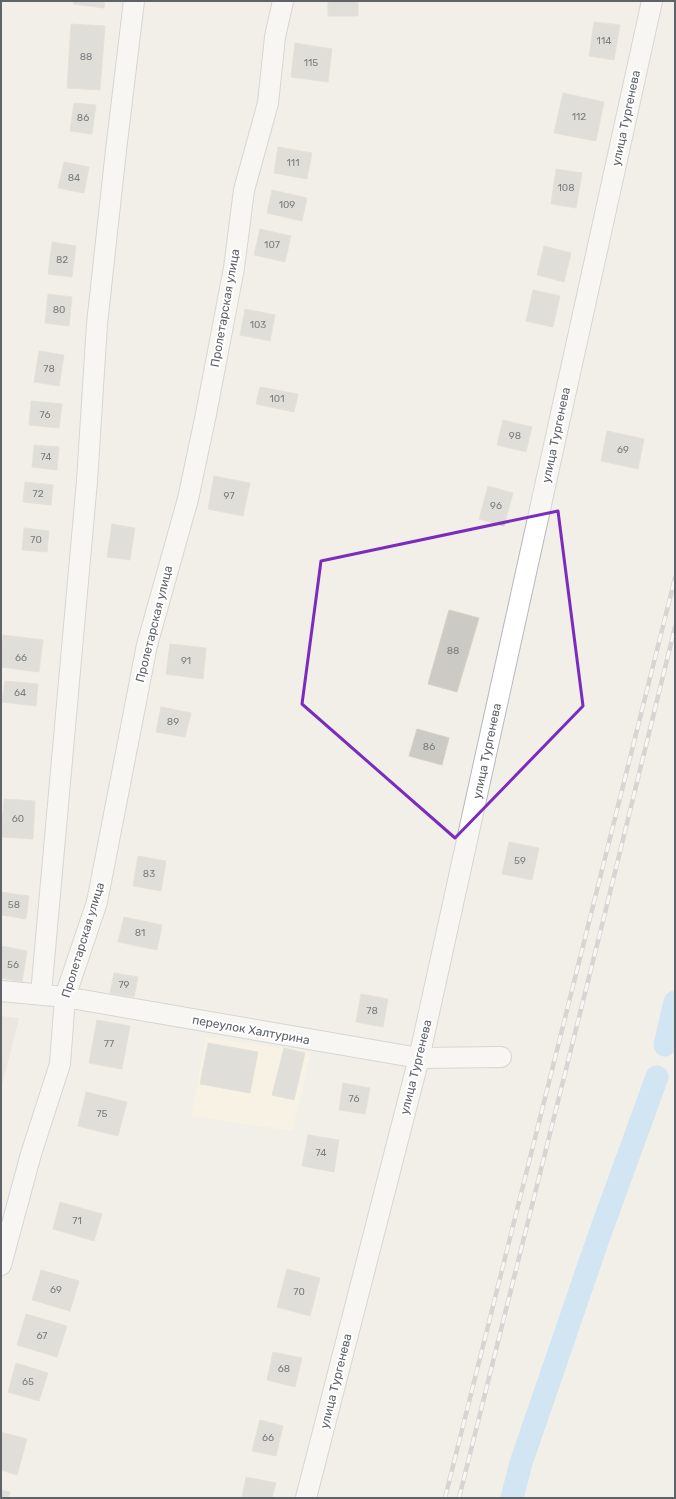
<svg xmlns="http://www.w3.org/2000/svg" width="676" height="1499" font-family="Rubik,sans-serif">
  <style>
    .commercial { fill: #fef7e0 }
    .education { fill: #e1ded6 }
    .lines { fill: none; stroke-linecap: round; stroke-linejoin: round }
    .canal { stroke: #aadaff; stroke-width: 23 }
    .building { fill: #cccac5; stroke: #d6d1c6 }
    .street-casing { stroke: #b5b8bc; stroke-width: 22 }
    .street { stroke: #fff; stroke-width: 20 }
    .rail-casing { stroke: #b6b7b8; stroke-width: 4.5 }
    .rail { stroke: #fff; stroke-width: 3; stroke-dasharray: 9; stroke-linecap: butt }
    .marked { fill: none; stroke: #7b2cbf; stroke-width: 3; stroke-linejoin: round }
    .labels { text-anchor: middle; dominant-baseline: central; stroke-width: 4; stroke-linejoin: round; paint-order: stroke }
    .number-label { font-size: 10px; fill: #7a7d7f }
    .street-label { font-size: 12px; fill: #5f6368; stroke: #fff }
  </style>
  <rect width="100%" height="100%" fill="#f1efe8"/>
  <!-- commercial -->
  <path class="commercial" d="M206,1037L311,1053L292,1131L191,1116Z"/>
  <!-- education -->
  <path class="education" d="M1,1016L19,1018L1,1089Z"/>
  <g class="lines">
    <!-- canal -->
    <path class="canal" d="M665,1045L675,1002
      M512,1498L521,1463L598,1239L657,1077"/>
  </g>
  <!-- building -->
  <path class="building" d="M74,1H105L104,8L73,4Z
    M328,1H358V16H328Z
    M594,22L620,25L614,60L589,56Z
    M71,24L105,26L100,90L67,88Z
    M295,43L332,49L328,82L291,77Z
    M563,93L604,102L596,141L554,133Z
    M74,103L96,105L92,134L70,131Z
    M278,147L312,153L307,179L274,173Z
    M64,162L89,167L84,193L58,188Z
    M556,169L582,173L576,208L551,204Z
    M272,190L307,198L302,221L267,213Z
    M260,229L291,236L285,262L254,255Z
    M52,242L76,246L72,277L48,274Z
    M544,246L571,253L564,282L537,275Z
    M533,290L560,296L553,327L526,321Z
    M48,294L72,297L69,326L45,323Z
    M245,309L275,315L270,341L240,335Z
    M39,351L64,355L59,386L34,382Z
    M260,387L298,394L294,412L256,404Z
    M31,401L62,404L59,428L29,425Z
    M503,420L532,427L526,452L497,445Z
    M607,431L644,439L638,469L601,461Z
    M34,445L59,447L57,470L32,467Z
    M214,476L250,483L243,516L208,509Z
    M25,482L53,485L51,505L23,502Z
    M488,486L513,493L504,526L479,519Z
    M112,524L135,528L130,560L107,557Z
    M24,528L49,531L47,552L22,550Z
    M449,610L479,618L457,692L428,684Z
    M3,635L43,640L39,672L1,667Z
    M170,644L206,648L203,679L166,674Z
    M5,681L38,684L36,706L2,702Z
    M161,707L191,713L185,737L156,732Z
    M417,729L449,738L442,765L409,756Z
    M4,799L35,801L33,839L1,837Z
    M509,842L539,848L532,880L502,874Z
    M138,856L166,861L161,891L133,886Z
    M1,892L29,896L26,919L1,915Z
    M124,917L162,925L157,950L118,942Z
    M1,946L27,951L22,982L1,978Z
    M114,973L138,977L134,997L110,993Z
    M361,994L388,999L383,1027L356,1022Z
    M97,1020L130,1026L122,1069L89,1063Z
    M208,1043L258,1052L250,1093L200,1084Z
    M284,1048L305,1053L294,1100L272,1095Z
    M343,1083L370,1088L365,1114L339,1110Z
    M86,1092L127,1102L118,1136L78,1126Z
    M308,1135L339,1140L334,1172L302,1166Z
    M60,1202L102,1214L94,1241L53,1229Z
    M287,1269L320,1278L310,1316L277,1307Z
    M41,1270L79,1281L70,1311L32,1300Z
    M26,1314L67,1326L57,1357L17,1345Z
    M273,1352L302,1358L295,1387L267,1380Z
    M16,1363L48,1373L39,1401L8,1392Z
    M260,1420L283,1426L276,1456L252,1451Z
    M1,1432L27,1439L17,1475L1,1470Z
    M246,1477L276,1483L272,1498H242Z
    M1,1490L10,1492L8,1498H1Z"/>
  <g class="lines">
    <defs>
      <path id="street" d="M1,991L65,997L419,1058L501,1057
        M41,994L87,481L97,324L116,150L134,1
        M1,1265L31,1154L60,1064L65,997L97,902L147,645L188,499L206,414L234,268L244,190L268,103L275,37L283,1
        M306,1498L419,1058L652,1"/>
    </defs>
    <!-- street casing -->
    <use href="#street" class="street-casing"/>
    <!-- street -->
    <use href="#street" class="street"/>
    <defs>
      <path id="rail" d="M445,1498L675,578
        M459,1498L604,917L675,627"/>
    </defs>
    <!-- rail casing -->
    <use href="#rail" class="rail-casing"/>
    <!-- rail -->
    <use href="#rail" class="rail"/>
  </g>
  <!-- marked area -->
  <path d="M0 0H676V1499H0ZM558,511L583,706L455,838L302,704L321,561Z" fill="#f1efe8" fill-opacity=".55" fill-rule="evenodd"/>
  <path class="marked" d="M558,511L583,706L455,838L302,704L321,561Z"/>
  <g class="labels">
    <!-- number labels -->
    <g class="number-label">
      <text x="604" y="41">114</text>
      <text x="86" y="57">88</text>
      <text x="311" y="63">115</text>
      <text x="579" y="117">112</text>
      <text x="83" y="118">86</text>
      <text x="293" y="163">111</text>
      <text x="74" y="178">84</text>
      <text x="566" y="188">108</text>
      <text x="287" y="205">109</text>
      <text x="272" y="245">107</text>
      <text x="62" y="260">82</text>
      <text x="59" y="310">80</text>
      <text x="258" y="325">103</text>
      <text x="49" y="369">78</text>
      <text x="277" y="399">101</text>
      <text x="45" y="415">76</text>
      <text x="515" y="436">98</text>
      <text x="623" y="450">69</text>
      <text x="46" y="457">74</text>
      <text x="38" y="494">72</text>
      <text x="229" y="496">97</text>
      <text x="496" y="506">96</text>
      <text x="36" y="540">70</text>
      <text x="453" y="651">88</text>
      <text x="21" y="658">66</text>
      <text x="186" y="661">91</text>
      <text x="20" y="693">64</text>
      <text x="173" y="722">89</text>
      <text x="429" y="747">86</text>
      <text x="18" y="819">60</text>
      <text x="520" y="861">59</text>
      <text x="149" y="874">83</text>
      <text x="14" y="905">58</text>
      <text x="140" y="933">81</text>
      <text x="13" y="965">56</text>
      <text x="124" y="985">79</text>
      <text x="372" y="1011">78</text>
      <text x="109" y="1044">77</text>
      <text x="354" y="1099">76</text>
      <text x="102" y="1114">75</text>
      <text x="321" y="1153">74</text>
      <text x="77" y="1221">71</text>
      <text x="56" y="1290">69</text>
      <text x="299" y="1292">70</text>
      <text x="42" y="1336">67</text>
      <text x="284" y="1369">68</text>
      <text x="28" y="1382">65</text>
      <text x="268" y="1438">66</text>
    </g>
    <!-- street labels -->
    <g class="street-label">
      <text transform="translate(626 118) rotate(-78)">улица Тургенева</text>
      <text transform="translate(225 308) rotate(-80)">Пролетарская улица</text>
      <text transform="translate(556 435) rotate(-78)">улица Тургенева</text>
      <text transform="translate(154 624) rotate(-76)">Пролетарская улица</text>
      <text transform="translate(487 751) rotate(-78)">улица Тургенева</text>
      <text transform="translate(83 940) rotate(-73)">Пролетарская улица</text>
      <text transform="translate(251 1030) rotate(10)">переулок Халтурина</text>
      <text transform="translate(416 1067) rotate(-76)">улица Тургенева</text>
      <text transform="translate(336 1381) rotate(-76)">улица Тургенева</text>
    </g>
  </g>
  <!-- border -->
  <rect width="676" height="1499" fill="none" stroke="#5f6368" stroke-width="4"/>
</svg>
